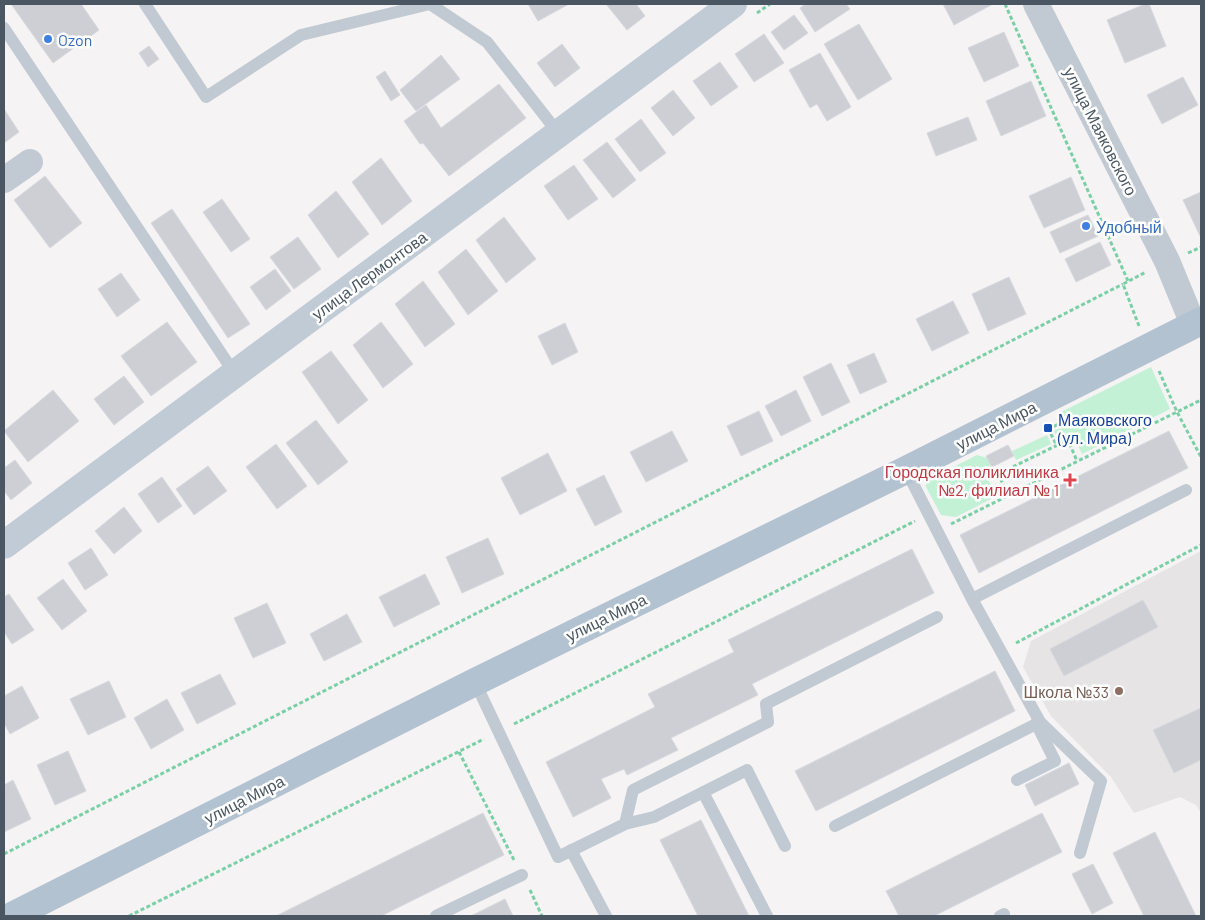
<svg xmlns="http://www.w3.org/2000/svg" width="1205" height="920" font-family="Barlow,sans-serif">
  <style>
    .education { fill: #e6e4e5 }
    .green { fill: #c3f1d5 }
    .building { fill: #cdcfd5; stroke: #d7d9de }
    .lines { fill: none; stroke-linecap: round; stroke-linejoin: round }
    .path { stroke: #7ad0a6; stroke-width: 3; stroke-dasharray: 4 2.5; stroke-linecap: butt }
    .lane { stroke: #c1cad2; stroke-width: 12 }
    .street { stroke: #c1cad2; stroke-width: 26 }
    .secondary { stroke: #c1cbd6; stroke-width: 28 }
    .primary { stroke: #b3c2d1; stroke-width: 28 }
    .shop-dot { fill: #3f7fe0; stroke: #fff; stroke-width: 2 }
    .transit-dot { fill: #1a4fb4; stroke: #fff; stroke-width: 2 }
    .health-dot { fill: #e0444e; stroke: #fff; stroke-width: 2 }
    .education-dot { fill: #8d6e63; stroke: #fff; stroke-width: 2 }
    .labels { text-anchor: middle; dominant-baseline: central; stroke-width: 5; stroke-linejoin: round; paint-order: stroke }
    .shop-label { font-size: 16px; fill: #366cbe; stroke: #fff; text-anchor: start }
    .street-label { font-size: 16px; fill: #4a5661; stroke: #fff }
    .transit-label { font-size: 16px; fill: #164399; stroke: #fff; text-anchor: start }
    .health-label { font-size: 16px; fill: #be3a42; stroke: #fff; text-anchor: end }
    .education-label { font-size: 16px; fill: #785e54; stroke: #fff; text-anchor: end }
  </style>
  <rect width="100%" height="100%" fill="#f5f3f3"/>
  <!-- education -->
  <path class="education" d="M1201,551V813L1196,805L1180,797L1134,813L1111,777L1051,716L1023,667L1031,641Z"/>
  <!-- green -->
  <path class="green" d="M1151,367L1170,409L1082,454L1073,434L1059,440L1054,431L1063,426L1061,412Z
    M1047,435L1051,444L1016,460L1012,451Z
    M977,455L987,458L992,467L984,472L997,496L956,517L941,515L926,487V481Z"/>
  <!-- building -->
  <path class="building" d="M11,4H81L99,30L53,63Z
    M528,4H569L538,21Z
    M606,4H636L645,16L627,30Z
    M806,4H846L850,9L815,32L800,8Z
    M943,4H993L954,25Z
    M1145,4H1149L1166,46L1125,63L1107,20Z
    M794,15L808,33L784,50L771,32Z
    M859,24L892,79L858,100L824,44Z
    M1004,32L1019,66L984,82L968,48Z
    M764,34L784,63L754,82L735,54Z
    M562,44L580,68L555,87L537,63Z
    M149,46L159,59L148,67L139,53Z
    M820,53L851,107L827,121L817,104L810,108L789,70Z
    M441,55L460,79L416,111L400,90Z
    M720,62L738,87L711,106L693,81Z
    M385,71L400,95L391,101L376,77Z
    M1183,77L1198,105L1162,124L1147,95Z
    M1031,81L1046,116L1001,136L986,101Z
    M499,84L526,118L449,176L423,143L420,144L404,121L426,105L441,128Z
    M673,90L695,118L673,136L651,108Z
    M4,109L19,132L4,143Z
    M968,117L977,140L936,156L927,133Z
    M641,119L666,153L640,172L615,139Z
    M607,142L636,180L613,198L583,160Z
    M381,158L412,201L382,225L352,182Z
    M574,165L598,199L568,220L544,186Z
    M45,176L82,223L50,248L14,200Z
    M1071,177L1085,210L1044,228L1029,196Z
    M336,191L369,234L338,258L308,215Z
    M1201,192V235L1200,236L1183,200Z
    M222,199L250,239L231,252L203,212Z
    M172,209L250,324L228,338L151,223Z
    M1088,215L1098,236L1060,253L1050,232Z
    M504,217L536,259L506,283L476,240Z
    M298,237L321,269L294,289L270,257Z
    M1100,242L1111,265L1076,282L1065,259Z
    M466,249L498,291L468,315L438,272Z
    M275,269L291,291L266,310L250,287Z
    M121,273L140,300L117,317L98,289Z
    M1009,277L1026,314L988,331L972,294Z
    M423,281L455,324L425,347L395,304Z
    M953,301L969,333L932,351L916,319Z
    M167,322L197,362L151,396L121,356Z
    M381,322L413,364L383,388L353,345Z
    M565,323L578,352L552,365L538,336Z
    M331,351L368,400L338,424L302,372Z
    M874,353L887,382L860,394L847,365Z
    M831,363L850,402L822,416L803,377Z
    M124,376L144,402L114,425L94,399Z
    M53,390L79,421L28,462L4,431Z
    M796,390L811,421L781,436L765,406Z
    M759,411L773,441L741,456L727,426Z
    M316,420L348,462L318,485L286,443Z
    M672,431L688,461L646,482L630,452Z
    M1169,431L1188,468L979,573L960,535Z
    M276,444L307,486L277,509L246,467Z
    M1008,445L1014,456L992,467L986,456Z
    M548,453L567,491L520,515L501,478Z
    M15,460L32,483L11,500L4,491V468Z
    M208,466L227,491L194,515L176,489Z
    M604,475L622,512L595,526L576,489Z
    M162,477L182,506L158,523L138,494Z
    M124,507L142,531L114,554L95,531Z
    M488,538L504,574L462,593L446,557Z
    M91,548L108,575L85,590L68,563Z
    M912,549L934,593L752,684L758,695L671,738L678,750L627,775L624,769L601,779L611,798L573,817L546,762L655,707L648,694L734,652L728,640Z
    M425,574L440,604L394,627L379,597Z
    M63,579L87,611L62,630L37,598Z
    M9,594L34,630L12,644L4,632V597Z
    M1143,600L1158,627L1064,676L1050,649Z
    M267,603L286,643L253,658L234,618Z
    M347,614L362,642L324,661L310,634Z
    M995,671L1015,711L816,811L795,771Z
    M220,674L236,704L197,724L181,693Z
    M109,681L126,717L88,735L70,699Z
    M22,686L39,718L10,734L4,723V696Z
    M167,699L184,730L151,749L134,718Z
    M1201,708V760L1174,773L1153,730Z
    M68,751L86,791L55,805L37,765Z
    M1069,763L1079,784L1035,806L1025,785Z
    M13,780L31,819L4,832V785Z
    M483,813L504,855L381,916H276Z
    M1042,813L1062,852L934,916H899L886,891Z
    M701,820L749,916H698L660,840Z
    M1155,832L1196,916H1144L1113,853Z
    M1093,864L1113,903L1092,914L1072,874Z
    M505,899L513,916H471Z"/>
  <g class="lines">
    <!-- path -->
    <path class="path" d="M1005,4L1128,281
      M757,13L770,4
      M1188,253L1201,247
      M1139,326L1123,284L1146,272
      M1159,371L1177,412L1201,457
      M1048,428L1057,446
      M1048,429L1059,424
      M1008,494L998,474L1068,440L1077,461
      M951,524L1201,400
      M1016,643L1201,545
      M514,724L915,521
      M459,752L514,860
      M4,854L1123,284
      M530,890L542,916
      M129,916L484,739"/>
    <!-- lane -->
    <path class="lane" d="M145,4L206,97L301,35L430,4L487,42L559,134
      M4,28L235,374
      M972,599L1186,490
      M475,682L558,857L625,824L654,817L747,770L785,846
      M1040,722L1101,781L1080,853
      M1017,780L1055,761L1036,723
      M703,792L767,916
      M625,824L633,790L768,722L766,704L937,617
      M835,826L1040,722L972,599L906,470
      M571,850L606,916
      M436,916L522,875
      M1000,916L1004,914V916"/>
    <!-- street -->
    <path class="street" d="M1036,4L1167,261L1193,324
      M4,180L30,162"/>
    <!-- secondary -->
    <path class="secondary" d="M4,545L733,4"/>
    <!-- primary -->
    <path class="primary" d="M12,916L475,682L906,470L1201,321"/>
  </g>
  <!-- markers -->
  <g class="shop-dot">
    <circle cx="48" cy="39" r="5"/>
    <circle cx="1086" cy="226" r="5"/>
  </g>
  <rect class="transit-dot" x="1043" y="423" width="10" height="10" rx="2.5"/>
  <path class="health-dot" d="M1067.5 472.5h5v5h5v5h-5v5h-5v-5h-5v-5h5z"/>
  <circle class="education-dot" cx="1119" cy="691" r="5"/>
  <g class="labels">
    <!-- shop labels -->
    <g class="shop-label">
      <text x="58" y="39">Ozon</text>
      <text x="1096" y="226">Удобный</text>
    </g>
    <!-- street labels -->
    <g class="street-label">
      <text transform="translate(1101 131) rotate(63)">улица Маяковского</text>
      <text transform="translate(369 275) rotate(-36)">улица Лермонтова</text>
      <text transform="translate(996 425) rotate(-27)">улица Мира</text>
      <text transform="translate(606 617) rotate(-26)">улица Мира</text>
      <text transform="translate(244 799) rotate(-27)">улица Мира</text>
    </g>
    <!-- transit labels -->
    <g class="transit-label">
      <text x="1058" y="419">Маяковского<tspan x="1058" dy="18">(ул. Мира)</tspan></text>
    </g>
    <!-- health labels -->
    <g class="health-label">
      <text x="1059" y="471">Городская поликлиника<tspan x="1059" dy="18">№2, филиал № 1</tspan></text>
    </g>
    <!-- education labels -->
    <g class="education-label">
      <text x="1109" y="691">Школа №33</text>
    </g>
  </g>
  <!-- border -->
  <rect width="1205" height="920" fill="none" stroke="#4a5661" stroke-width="10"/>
</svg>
